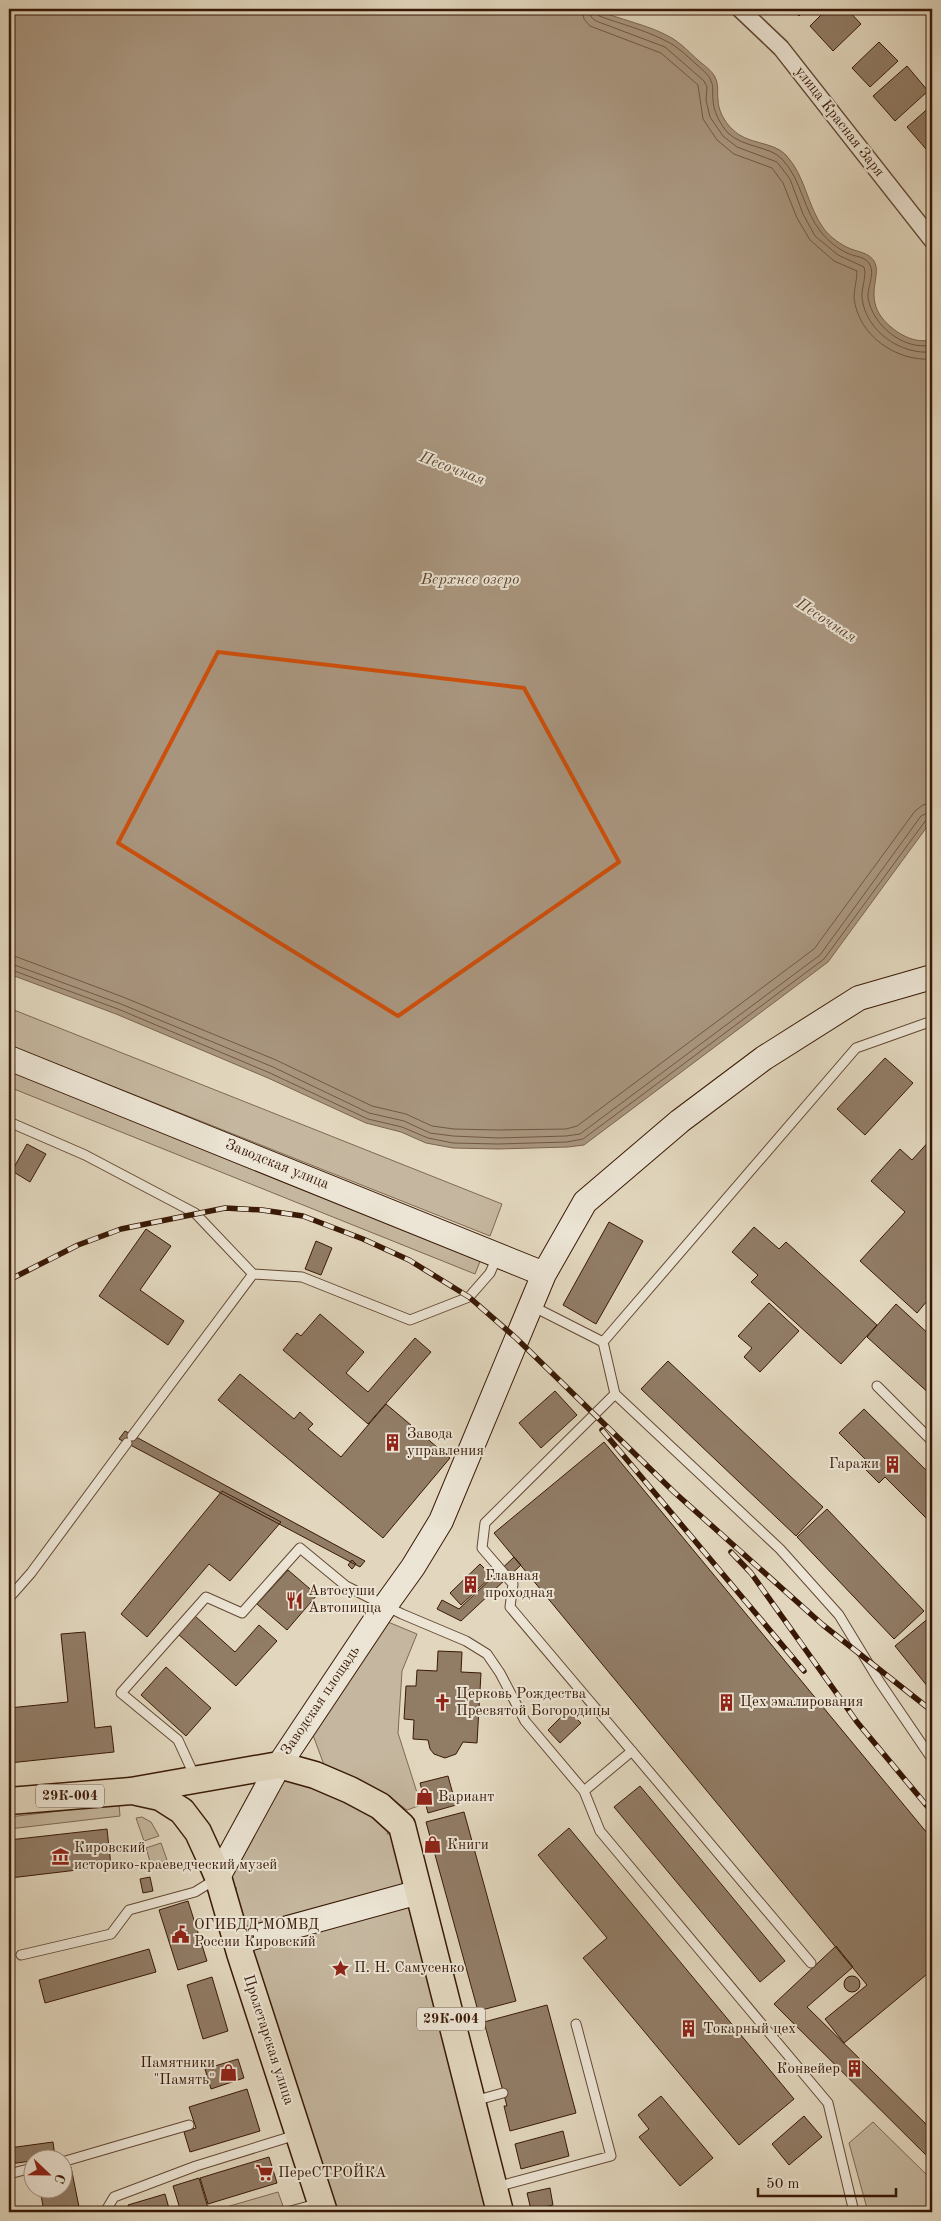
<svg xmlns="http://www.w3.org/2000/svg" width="941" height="2221" font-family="'Old Standard TT',serif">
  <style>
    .green { fill: #c5b79f; stroke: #7f6852 }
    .water { fill: #a9967f; stroke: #7c644f }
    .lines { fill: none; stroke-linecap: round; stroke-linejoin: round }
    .shore { stroke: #715842; stroke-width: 1 }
    .building { fill: #917c66; stroke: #391906 }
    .lane-casing { stroke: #634834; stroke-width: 11 }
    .street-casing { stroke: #634834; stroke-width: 19 }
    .secondary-casing { stroke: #391906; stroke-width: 26 }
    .primary-casing { stroke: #391906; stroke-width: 29 }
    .lane { stroke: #ece5d5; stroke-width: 9 }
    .street { stroke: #ece5d5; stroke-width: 16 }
    .secondary { stroke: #ece5d5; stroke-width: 24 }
    .primary { stroke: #e2d7be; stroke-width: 26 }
    .rail-casing { stroke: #391906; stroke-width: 5.5 }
    .rail { stroke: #ece5d5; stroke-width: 4; stroke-dasharray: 11; stroke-linecap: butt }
    .marked { fill: none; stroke: #ce4f0b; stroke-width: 4; stroke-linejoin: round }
    .labels { text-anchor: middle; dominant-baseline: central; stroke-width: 4; stroke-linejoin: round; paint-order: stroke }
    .shield { fill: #ece5d5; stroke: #6f5644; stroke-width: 1 }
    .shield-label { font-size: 14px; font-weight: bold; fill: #391906 }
    .street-label { font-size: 15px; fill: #391906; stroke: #ece5d5 }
    .poi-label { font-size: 15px; fill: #391906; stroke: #ece5d5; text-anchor: start }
    .water-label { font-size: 16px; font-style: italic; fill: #604530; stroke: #ece5d5 }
  </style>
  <rect width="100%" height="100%" fill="#e2d7be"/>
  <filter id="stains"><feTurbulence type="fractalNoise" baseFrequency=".004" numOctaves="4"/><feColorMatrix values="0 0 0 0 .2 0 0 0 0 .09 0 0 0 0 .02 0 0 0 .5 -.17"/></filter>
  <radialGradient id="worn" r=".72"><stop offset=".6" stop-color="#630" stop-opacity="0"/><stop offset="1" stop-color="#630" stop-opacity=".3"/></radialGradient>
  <!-- green -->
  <path class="green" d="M9,1008L502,1204L490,1236L9,1045Z
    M9,1064L483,1254L475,1274L9,1087Z
    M388,1622L417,1634L402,1671L398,1733L421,1805L407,1810L384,1793L324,1765L313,1735Z
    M284,1780C322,1789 360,1804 389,1829L387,1834H393L486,2212H337L234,1894L233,1890L237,1888L234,1887L230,1875Z
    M119,1804L120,1816L9,1829V1817Z
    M142,1817L151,1822L159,1836L144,1841L136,1818Z
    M161,1843L167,1860L151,1865L146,1848Z
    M873,2122L932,2180V2212H868L849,2143Z
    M278,2192L283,2206L262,2212H209Z"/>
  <!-- water -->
  <path class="water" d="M9,9H596C619,20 647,24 670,37C681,43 690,53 699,61C704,65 712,71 715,77C719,85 717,91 718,99C718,110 724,121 732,129C747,145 773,141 786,155C806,177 807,206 824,229C830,237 841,245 851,249C859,252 869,253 874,261C882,274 866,293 880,315C890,330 914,346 932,339V820L828,962L584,1145L568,1147L498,1149L453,1148L426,1143L401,1132L366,1123L268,1078L116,1014L9,974Z"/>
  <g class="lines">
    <!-- shore -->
    <path class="shore" d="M582,9L584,19L590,26L661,53L698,85L703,119L717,140L734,154L772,168L783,183L797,218L810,240L834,261L857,271C857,280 854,289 854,298C858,335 896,362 932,359
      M589,9L591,17L596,21L665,47L704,81L707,87L706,100L710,117L723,136L737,147L777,162L790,179L803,214L815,236L838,255L864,267C867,277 861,288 862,298C866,331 900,355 932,352
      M595,9L599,16C621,24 645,30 666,41C677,46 687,56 696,64C701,69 709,74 711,81C714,87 712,92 713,99C713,111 720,124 728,133C744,148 770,146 782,159C802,180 803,210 821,232C827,240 838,249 847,253C855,257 866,256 870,265C875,274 867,288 868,298C873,326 904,351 932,345
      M9,956L17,957L123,997L276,1060L372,1106L406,1114L432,1126L454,1129L498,1130L566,1129L577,1126L814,949L915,811L923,805L932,803
      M9,963L121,1004L273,1067L369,1113L404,1121L430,1133L453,1136L498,1138L566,1136L580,1134L820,955L921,816L932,811
      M9,969L118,1009L270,1073L368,1119L402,1127L428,1138L453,1143L498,1144L567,1142L583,1139L824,959L926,820L932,817"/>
  </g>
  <!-- building -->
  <path class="building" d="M792,9H806L799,16Z
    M827,9H847L861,24L833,51L810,26Z
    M879,42L898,61L870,87L852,68Z
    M907,66L928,91L895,121L873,96Z
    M932,105V156L907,127Z
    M885,1058L913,1083L865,1135L837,1109Z
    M932,1138V1295L917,1313L860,1261L905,1212L871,1181L900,1149L912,1160Z
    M27,1144L46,1154L30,1182L12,1171Z
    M609,1222L643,1241L596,1324L563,1305Z
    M754,1227L779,1249L786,1242L877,1325L841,1364L751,1282L758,1275L732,1252Z
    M146,1229L171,1246L140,1290L184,1321L168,1345L99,1296Z
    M316,1241L332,1248L321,1275L305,1269Z
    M769,1303L799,1331L760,1372L744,1357L752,1348L738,1336Z
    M896,1304L932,1337V1396L867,1337Z
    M320,1314L364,1352L346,1373L368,1392L415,1338L431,1352L368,1424L283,1350L297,1333L301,1336Z
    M668,1361L823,1507L796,1536L641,1389Z
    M240,1374L294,1419L300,1412L313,1424L308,1429L341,1457L386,1404L450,1458L383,1538L218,1400Z
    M555,1391L577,1415L541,1448L519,1423Z
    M864,1409L932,1476V1524L885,1477L879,1483L863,1467L868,1462L839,1433Z
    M125,1431L365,1561L360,1567L119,1439Z
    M604,1442L932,1839V1970L844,2043L825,2019L867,1985L494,1533Z
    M222,1491L281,1522L230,1581L209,1564L147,1637L121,1614Z
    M827,1509L924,1611L894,1639L797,1537Z
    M514,1557L521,1565L461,1621L437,1609L442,1600L459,1609Z
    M352,1560L356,1564L352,1569L348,1565Z
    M480,1564L492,1576L461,1605L450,1593Z
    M288,1570L317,1595L287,1630L257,1604Z
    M195,1616L235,1652L259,1625L277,1641L236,1686L178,1634Z
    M930,1617L932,1620V1692L895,1646Z
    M85,1632L95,1728L111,1726L114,1752L9,1763V1708L68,1702L61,1634Z
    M438,1651L462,1652L461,1672L481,1673L477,1743L463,1742L456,1754L445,1758L434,1754L430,1749L428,1740L413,1739L414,1720L404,1719L406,1686H416L417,1670L437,1671Z
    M166,1667L211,1708L186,1736L141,1695Z
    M568,1710L581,1723L560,1743L548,1730Z
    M448,1776L456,1805L428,1813L420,1783Z
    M640,1786L785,1961L760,1982L614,1807Z
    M464,1812L516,2001L478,2011L426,1822Z
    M569,1828L794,2099L739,2145L583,1958L607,1938L538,1855Z
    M107,1829L111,1866L10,1878L9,1840Z
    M150,1877L153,1891L143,1893L140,1879Z
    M188,1901L207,1961L178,1970L159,1910Z
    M836,1946L853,1967L807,2007L932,2130V2161L774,2004Z
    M149,1949L156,1972L45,2003L39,1980Z
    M844 1984a8 8 0 1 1 16 0a8 8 0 1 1-16 0Z
    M212,1977L228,2031L203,2039L187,1985Z
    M547,2005L576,2113L510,2131L504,2106H507L484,2022Z
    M238,2059L244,2078L211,2089L205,2069Z
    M247,2089L260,2131L190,2152L184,2132L196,2128L189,2107Z
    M661,2096L713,2158L680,2186L639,2137L649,2129L638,2115Z
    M804,2116L822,2137L789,2165L772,2144Z
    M563,2131L569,2156L521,2169L515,2144Z
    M53,2142L55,2157L32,2158V2161L9,2164V2148Z
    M269,2157L277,2183L208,2204L200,2178Z
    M71,2167L80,2212H44L41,2195L51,2192L50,2188H62V2170Z
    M199,2178L209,2211L181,2212L173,2186Z
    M550,2188L553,2205L531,2210L527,2193Z
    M165,2194L170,2212H131L128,2205Z"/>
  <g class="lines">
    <defs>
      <path id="lane" d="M9,1122L85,1155L195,1213L253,1274L302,1277L410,1320L469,1297L490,1273L497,1257
        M532,1306L603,1342L615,1394L485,1523L482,1548L513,1584L510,1607L811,1963
        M603,1342L856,1048L932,1021
        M877,1386L932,1441
        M615,1394L780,1549L839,1615L879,1681L932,1759
        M132,1436L253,1274
        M9,1598L31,1573L127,1443
        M195,1777L178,1740L121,1693L206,1597L242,1613L300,1548L346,1586L402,1614L466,1641L487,1654L500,1673L525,1721L584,1791L632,1751
        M584,1791L600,1831L828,2103L854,2212
        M21,1955L111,1934L129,1910L195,1892L216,1879
        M474,2101L503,2093
        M62,2162L189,2125
        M9,2174L32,2168
        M496,2187L611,2156L576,2024
        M105,2212L114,2197L196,2166L296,2135
        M287,2212L320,2203"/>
      <path id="street" d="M740,9L781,48L932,240"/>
      <path id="secondary" d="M9,1058L544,1274
        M218,1877L279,1765L385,1606L413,1567L441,1521L544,1274L585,1202L680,1121L764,1058L859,998L932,977
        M237,1942L419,1892"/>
      <path id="primary" d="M137,1792L160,1797L182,1811L198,1832L209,1856L218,1877L240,1953L324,2212
        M9,1801L131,1791L279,1765L315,1775L350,1790L380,1806L402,1826L500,2212"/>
    </defs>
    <!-- lane casing -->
    <use href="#lane" class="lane-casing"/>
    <!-- street casing -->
    <use href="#street" class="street-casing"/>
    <!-- secondary casing -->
    <use href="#secondary" class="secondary-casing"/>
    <!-- primary casing -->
    <use href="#primary" class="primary-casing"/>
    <!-- lane -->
    <use href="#lane" class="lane"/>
    <!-- street -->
    <use href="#street" class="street"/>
    <!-- secondary -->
    <use href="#secondary" class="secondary"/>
    <!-- primary -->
    <use href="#primary" class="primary"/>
    <defs>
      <path id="rail" d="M9,1280L78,1245L121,1229L225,1208L262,1210L303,1216L363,1239L409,1260L469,1297L516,1338L674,1492L823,1625L932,1711
        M602,1430L804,1671
        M731,1552L751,1573L857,1722L932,1812"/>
    </defs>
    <!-- rail casing -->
    <use href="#rail" class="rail-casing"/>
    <!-- rail -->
    <use href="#rail" class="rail"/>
  </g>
  <!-- marked area -->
  <path class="marked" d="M218,652L524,688L619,862L398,1016L118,843Z"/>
  <!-- icons -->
  <defs>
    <symbol id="building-bare" viewBox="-9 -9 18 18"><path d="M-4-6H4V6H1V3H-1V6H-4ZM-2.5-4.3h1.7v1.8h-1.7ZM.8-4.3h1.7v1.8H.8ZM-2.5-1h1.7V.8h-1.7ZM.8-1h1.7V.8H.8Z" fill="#8f2418" stroke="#ece5d5" stroke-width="2.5" paint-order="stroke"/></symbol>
    <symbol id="restaurant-bare" viewBox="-9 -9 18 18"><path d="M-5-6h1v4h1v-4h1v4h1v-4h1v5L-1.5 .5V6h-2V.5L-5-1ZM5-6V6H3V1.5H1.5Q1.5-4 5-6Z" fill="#8f2418" stroke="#ece5d5" stroke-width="2.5" paint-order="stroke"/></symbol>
    <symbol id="church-bare" viewBox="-9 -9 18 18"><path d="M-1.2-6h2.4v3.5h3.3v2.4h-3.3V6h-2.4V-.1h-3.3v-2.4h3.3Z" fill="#8f2418" stroke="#ece5d5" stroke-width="2.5" paint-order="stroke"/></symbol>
    <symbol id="shop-bare" viewBox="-9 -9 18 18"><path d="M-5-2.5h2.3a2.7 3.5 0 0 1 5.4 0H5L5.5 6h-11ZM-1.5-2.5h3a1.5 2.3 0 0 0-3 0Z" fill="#8f2418" stroke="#ece5d5" stroke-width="2.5" paint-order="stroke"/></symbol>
    <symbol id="museum-bare" viewBox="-9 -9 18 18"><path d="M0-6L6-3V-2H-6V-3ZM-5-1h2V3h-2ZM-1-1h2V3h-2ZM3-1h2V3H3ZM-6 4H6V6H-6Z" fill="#8f2418" stroke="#ece5d5" stroke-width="2.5" paint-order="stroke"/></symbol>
    <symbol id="civic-bare" viewBox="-9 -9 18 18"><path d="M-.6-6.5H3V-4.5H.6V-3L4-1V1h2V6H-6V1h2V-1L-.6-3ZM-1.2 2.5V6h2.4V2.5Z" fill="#8f2418" stroke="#ece5d5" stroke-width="2.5" paint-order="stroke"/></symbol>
    <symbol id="sight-bare" viewBox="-9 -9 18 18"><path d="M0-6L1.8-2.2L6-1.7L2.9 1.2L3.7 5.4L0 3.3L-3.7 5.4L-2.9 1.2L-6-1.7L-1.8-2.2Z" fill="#8f2418" stroke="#ece5d5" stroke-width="2.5" paint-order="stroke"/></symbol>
    <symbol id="supermarket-bare" viewBox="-9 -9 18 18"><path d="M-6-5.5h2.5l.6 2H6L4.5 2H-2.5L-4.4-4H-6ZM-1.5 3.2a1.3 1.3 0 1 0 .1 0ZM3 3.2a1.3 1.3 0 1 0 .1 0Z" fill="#8f2418" stroke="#ece5d5" stroke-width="2.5" paint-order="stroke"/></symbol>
  </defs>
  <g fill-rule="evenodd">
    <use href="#building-bare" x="380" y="1430" width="25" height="25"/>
    <use href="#building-bare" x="880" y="1452" width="25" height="25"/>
    <use href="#building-bare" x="458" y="1572" width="25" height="25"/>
    <use href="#restaurant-bare" x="282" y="1588" width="25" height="25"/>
    <use href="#building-bare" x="714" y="1690" width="25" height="25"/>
    <use href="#church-bare" x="430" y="1690" width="25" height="25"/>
    <use href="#shop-bare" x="412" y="1784" width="25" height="25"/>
    <use href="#shop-bare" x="420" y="1832" width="25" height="25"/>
    <use href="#museum-bare" x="48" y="1844" width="25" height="25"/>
    <use href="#civic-bare" x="168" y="1922" width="25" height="25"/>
    <use href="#sight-bare" x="328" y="1956" width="25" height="25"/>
    <use href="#building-bare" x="676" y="2016" width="25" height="25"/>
    <use href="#building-bare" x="842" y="2056" width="25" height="25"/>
    <use href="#shop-bare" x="216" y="2060" width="25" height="25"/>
    <use href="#supermarket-bare" x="252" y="2160" width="25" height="25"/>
  </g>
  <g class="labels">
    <!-- shield labels -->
    <g class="shield">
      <rect x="36" y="1784.5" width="68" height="23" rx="4"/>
      <rect x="417" y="2007.5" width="68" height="23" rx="4"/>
    </g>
    <g class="shield-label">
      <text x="70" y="1796">29К-004</text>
      <text x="451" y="2019">29К-004</text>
    </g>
    <!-- street labels -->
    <g class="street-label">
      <text transform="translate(839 122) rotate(52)">улица Красная Заря</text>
      <text transform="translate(277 1165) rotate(22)">Заводская улица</text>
      <text transform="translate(321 1701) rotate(-56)">Заводская площадь</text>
      <text transform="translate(268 2040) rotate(72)">Пролетарская улица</text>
    </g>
    <!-- poi labels -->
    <g class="poi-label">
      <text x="407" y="1434">Завода<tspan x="407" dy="17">управления</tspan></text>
      <text x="879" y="1464" text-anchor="end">Гаражи</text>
      <text x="485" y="1576">Главная<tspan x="485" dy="17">проходная</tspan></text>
      <text x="308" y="1591">Автосуши<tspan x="308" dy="17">Автопицца</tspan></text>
      <text x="456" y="1694">Церковь Рождества<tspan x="456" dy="17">Пресвятой Богородицы</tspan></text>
      <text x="740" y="1702">Цех эмалирования</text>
      <text x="438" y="1797">Вариант</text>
      <text x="447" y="1845">Книги</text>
      <text x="74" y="1848">Кировский<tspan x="74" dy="17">историко-краеведческий музей</tspan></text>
      <text x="194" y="1925">ОГИБДД МОМВД<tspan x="194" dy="17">России Кировский</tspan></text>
      <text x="354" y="1968">П. Н. Самусенко</text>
      <text x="703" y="2029">Токарный цех</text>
      <text x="215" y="2063" text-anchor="end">Памятники<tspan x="215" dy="17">"Память"</tspan></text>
      <text x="840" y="2069" text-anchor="end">Конвейер</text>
      <text x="278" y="2173">ПереСТРОЙКА</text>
    </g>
    <!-- water labels -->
    <g class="water-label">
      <text transform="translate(452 469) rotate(21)">Песочная</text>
      <text x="470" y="580">Верхнее озеро</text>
      <text transform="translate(826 621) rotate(33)">Песочная</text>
    </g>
  </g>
  <!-- margin -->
  <rect width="941" height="2221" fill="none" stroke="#e2d7be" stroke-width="30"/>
  <rect x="10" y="10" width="921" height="2201" fill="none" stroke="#391906" stroke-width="2.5"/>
  <rect x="15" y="15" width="911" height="2191" fill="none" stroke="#391906"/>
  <!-- north arrow -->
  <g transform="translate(48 2174) rotate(112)"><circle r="24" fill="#ece5d5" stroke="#a49382"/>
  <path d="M0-4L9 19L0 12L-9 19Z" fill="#8f2418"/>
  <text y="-8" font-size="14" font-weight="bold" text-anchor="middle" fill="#391906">С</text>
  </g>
  <!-- scale -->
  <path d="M758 2188v8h138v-8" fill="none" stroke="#391906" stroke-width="2.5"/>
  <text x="766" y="2188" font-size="15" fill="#391906" stroke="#ece5d5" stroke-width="4" paint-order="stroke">50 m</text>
  <rect width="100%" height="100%" filter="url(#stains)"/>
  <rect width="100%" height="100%" fill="url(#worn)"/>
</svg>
